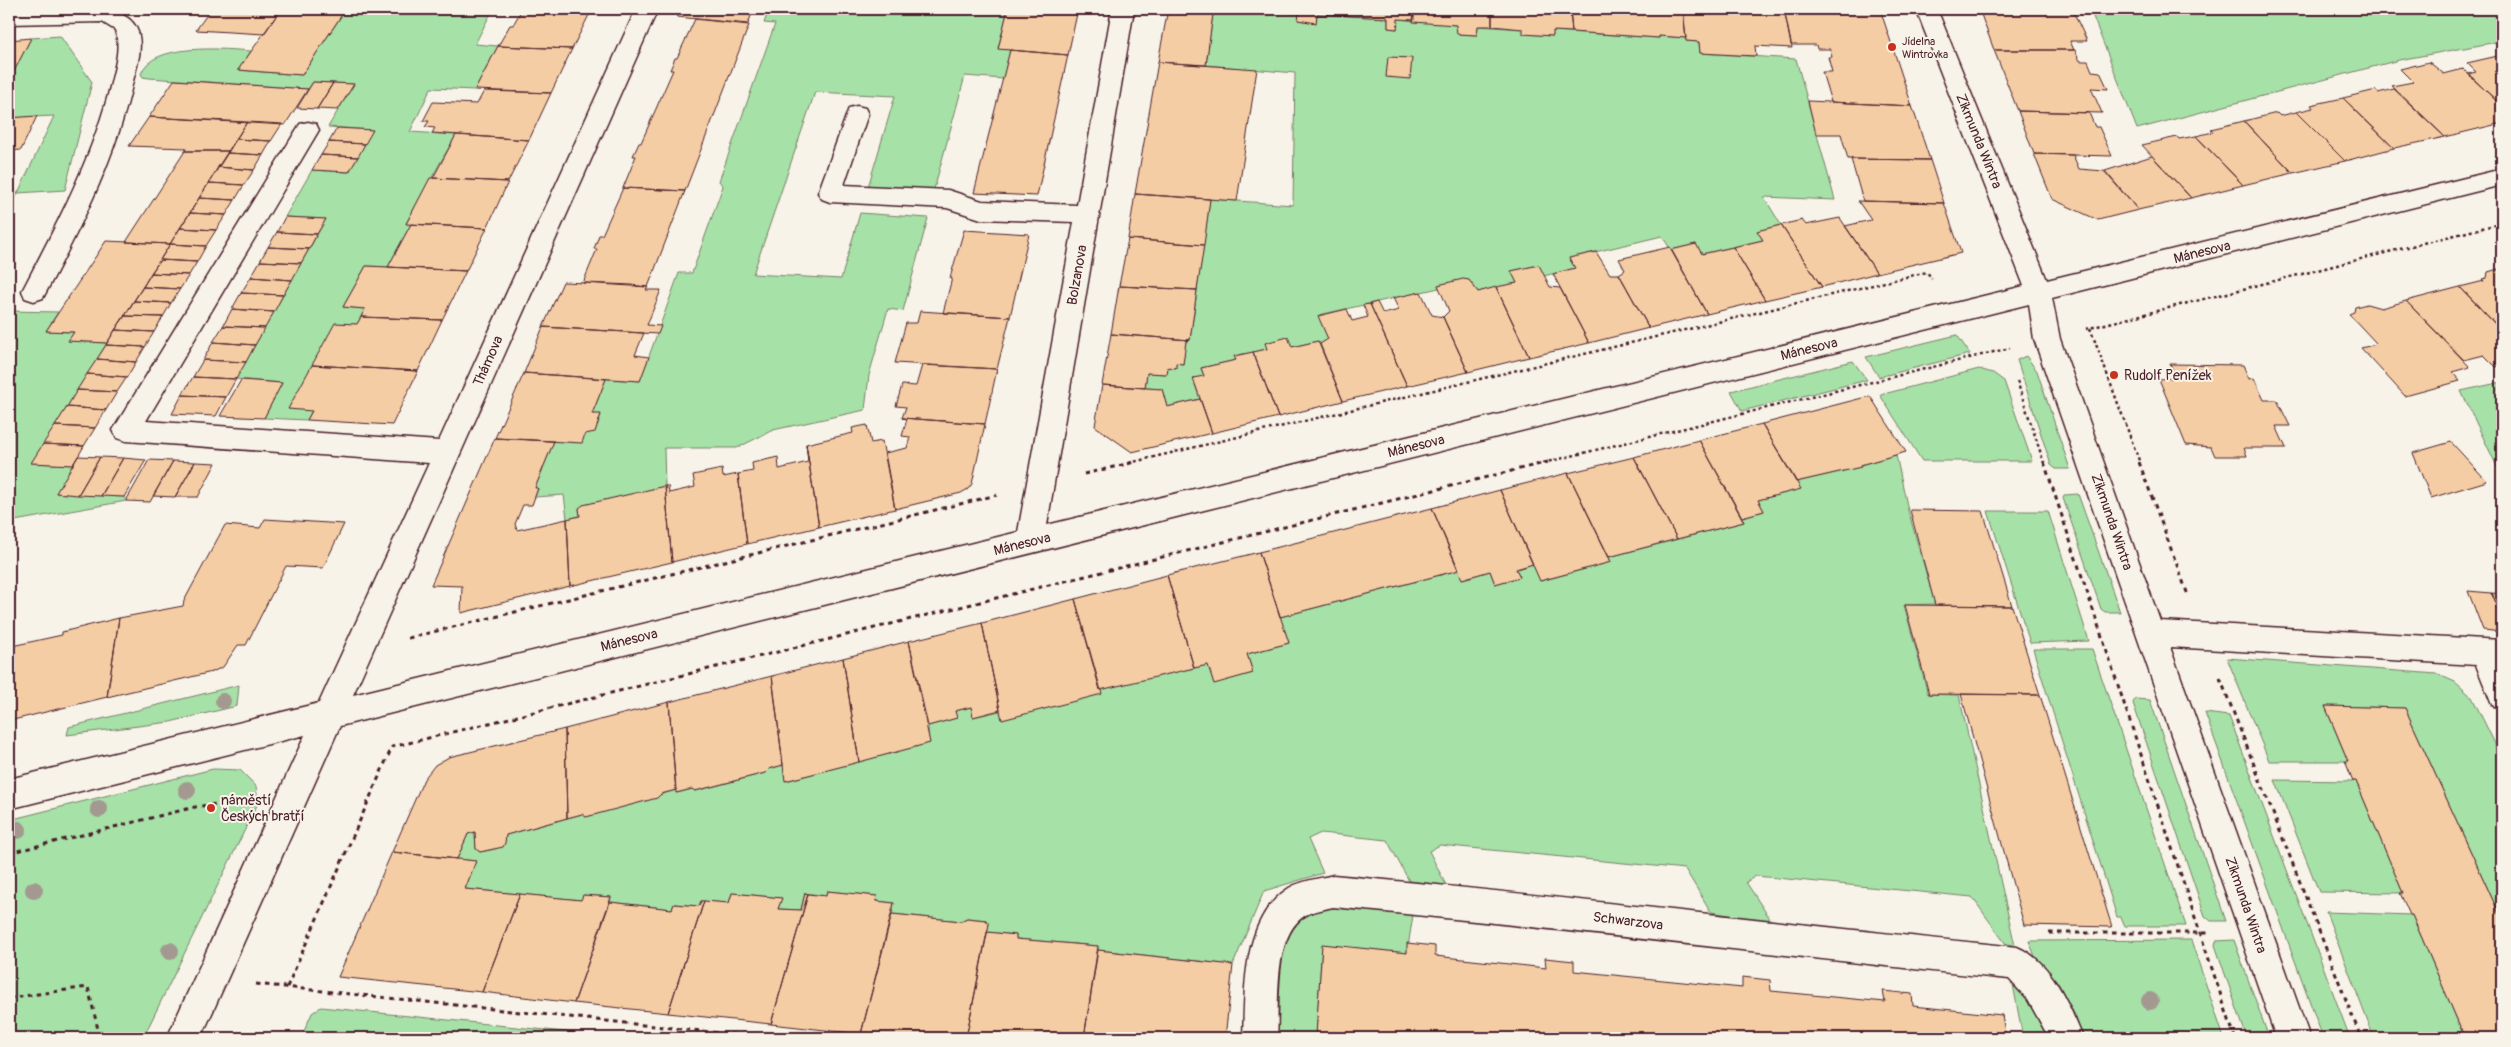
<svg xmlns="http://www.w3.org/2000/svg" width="2511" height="1047" font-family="Pangolin,sans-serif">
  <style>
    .green { fill: #a6e1a7; stroke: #788069 }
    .building { fill: #f5cda4; stroke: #4a1f2b }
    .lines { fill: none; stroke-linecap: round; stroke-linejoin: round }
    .minor-casing { stroke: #4a1f2b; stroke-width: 3 }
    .path-far1 { stroke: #4a1f2b; stroke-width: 2.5; stroke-dasharray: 3 3; stroke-linecap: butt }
    .path { stroke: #4a1f2b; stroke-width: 3; stroke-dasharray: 4.5 4.5; stroke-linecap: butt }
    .minor { fill: #f7f3e8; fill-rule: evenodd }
    .tree { fill: #a49991 }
    .poi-dot { fill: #c8321e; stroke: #f7f3e8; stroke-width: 2 }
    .labels { text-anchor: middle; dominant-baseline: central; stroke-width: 4; stroke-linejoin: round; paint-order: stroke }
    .far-poi-label { font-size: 11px; fill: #4a1f2b; stroke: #f7f3e8; text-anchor: start }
    .street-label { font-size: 14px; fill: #4a1f2b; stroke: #f7f3e8 }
    .poi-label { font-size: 14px; fill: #4a1f2b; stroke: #f7f3e8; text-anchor: start }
  </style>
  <rect width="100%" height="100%" fill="#f7f3e8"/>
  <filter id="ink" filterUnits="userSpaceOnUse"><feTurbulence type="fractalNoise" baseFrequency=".02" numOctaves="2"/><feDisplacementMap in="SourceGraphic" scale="10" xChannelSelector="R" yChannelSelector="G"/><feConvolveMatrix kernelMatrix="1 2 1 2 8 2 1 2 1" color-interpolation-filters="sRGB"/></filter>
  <g filter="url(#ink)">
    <!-- green -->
    <path class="green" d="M346,9H493L475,44L498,46L475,90L431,88L410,132L456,135L406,223L411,224L388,267L366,266L343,307L365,309L307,420L264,418L282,383L236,379L326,219L285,217L312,170L349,172L372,130L328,127L354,84L313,82L308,89L149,78L143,77L141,74C151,42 225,49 251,51L238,70L302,75Z
      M769,9H1008L998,48L1010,50L1003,79L965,76L933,193L868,187L895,96L815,92L753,274L841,279L860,213L928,218L903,311L888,309L869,375L865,410L773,430L737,448H664L665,486L579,509L580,516L567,519L564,495L535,497L538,489L535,488L554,441L595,431L601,415L592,414L606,379L640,381L679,273H692L723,186L719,181L775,24L764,23Z
      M1222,9H1257L1299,13L1298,20L1316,23L1317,14L1388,18V28L1397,29L1398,19L1456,25L1457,34L1477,35L1478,26L1523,29L1524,34L1552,36L1553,31L1659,38V36L1686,38V41L1699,42L1700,53L1796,59L1835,200L1764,197L1781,225L1757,231L1763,240L1702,254L1696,244L1671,250L1662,236L1570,258L1575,268L1544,276L1538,265L1512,271L1517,283L1478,292L1469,280L1438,285L1439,288L1319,315L1328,339L1321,344L1318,341L1292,347L1288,338L1266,343L1267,349L1235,356L1236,360L1201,368L1204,376L1193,379L1200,399L1167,407L1162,389L1145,388L1147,373L1167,374L1168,367L1175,368L1176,363L1183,364L1186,341L1190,340L1210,199L1293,205L1295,73L1206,65L1213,14H1220Z
      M2090,9H2502V41L2399,60L2137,129Z
      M60,36L92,82L65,190L18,193L9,211V193H18L54,116L9,118V81L31,38Z
      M9,311L58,312L46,331L74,332L69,341L107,343L32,463L73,465L56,493L124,497L126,501L9,522Z
      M1957,335L1970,354L1879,377L1866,357Z
      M2026,356L2037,371L2070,469H2056L2051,465L2017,360Z
      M1853,361L1867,380L1742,411L1731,391Z
      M1979,369L1993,373L2004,381L2032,461H1922L1880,395Z
      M2502,382V477L2461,391Z
      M1896,455L1908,510L1935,604L1904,605L1928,694L1959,695L2015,946L2005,943L1972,897L1756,876L1746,882L1772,922L1711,912L1685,869L1440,845L1429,851L1446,885L1409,881L1387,840L1321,833L1308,839L1323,873L1264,891L1233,965L1098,950V946L1016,939V935L987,932L989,924L986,920L967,918L961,921L892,914L894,903L876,901L877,896L827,891L826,896L805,893L801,910L778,909L781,898L732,893L729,903L701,901L699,906L674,904L672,909L610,902L611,897L584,895L581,900L465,889L476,861L457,859L468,834L475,832L476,849L480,852C493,849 505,850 506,835L582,814L586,817L676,790L677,793L692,789L696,791L765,773L769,769L783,765L786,781L929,743L928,726L956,718L955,711L971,707L973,717L1208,665L1214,683L1253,673L1247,654L1289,643L1280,617L1459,570L1463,579L1490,571L1495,584L1520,577L1516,569L1533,564L1541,581L1611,562L1609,557L1744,522L1742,517L1764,511L1758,500L1800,489L1796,482L1860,467V465Z
      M2078,494L2120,612H2105L2101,609L2063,498L2064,495Z
      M1988,511H2048L2089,641L2030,643Z
      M2033,649H2092L2186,926H2125L2121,917H2117Z
      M2227,658L2437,674L2455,682L2472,697L2502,758V920L2405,708L2325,706L2348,761H2269Z
      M239,685L237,706L170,722L67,735L69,727Z
      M2135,699L2150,700L2226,921H2211L2205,916L2133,703Z
      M2205,713L2229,716L2350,1038H2323Z
      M213,769L240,770L256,786L258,803L143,1038H9V820Z
      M2275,780L2356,781L2403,893L2319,892Z
      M1329,907L1413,915L1407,953L1322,945L1316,1036L1333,1038H1275C1277,1015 1277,940 1292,925C1302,914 1316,911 1329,907Z
      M2326,912L2412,915L2465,1038H2374Z
      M2191,940L2224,1038H2082L2076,1017L2057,981L2036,959L2029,941Z
      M2234,940L2269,1038H2247L2215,945L2216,941Z
      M2012,979L2023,986L2048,1038H2023Z
      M321,1007L575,1033L579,1038H301L312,1013Z"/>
    <!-- building -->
    <path class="building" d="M211,9H281L264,34L196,30Z
      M281,9L343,13L302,75L238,70Z
      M282,9H346L343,13Z
      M522,9H592L572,49L498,46L510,25H513Z
      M681,9H763L761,14L752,13L748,24L677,17Z
      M1008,9H1078L1068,55L998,49Z
      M1168,9H1222L1221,14H1213L1206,65L1158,62Z
      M1257,9H1336L1335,15L1317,14L1316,23L1298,20L1299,13Z
      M1336,9H1414V20L1398,19L1397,29L1388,28V18L1335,15Z
      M1414,9H1492V26H1478L1477,35L1457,34L1456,25L1413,22Z
      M1492,9H1570L1572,32L1553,31V36L1523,34V29L1492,26Z
      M1570,9H1683L1686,38L1659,36V38L1572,32Z
      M1683,9H1784L1792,48L1755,46L1756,56L1700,53L1699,42L1686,41Z
      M1784,9H1880L1912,106L1831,102L1822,72H1832L1828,57H1832L1830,49H1817L1816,45H1791Z
      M1979,9H2072L2087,41H2070L2074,50H1994Z
      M695,19L749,25L685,191L623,188L636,156H633L639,143H641L673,70H670L675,58H677Z
      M31,38L9,81V40Z
      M498,46L572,49L551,93L475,90Z
      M1010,50L1068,55L1037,196L974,193Z
      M1994,50H2075L2080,61H2088L2092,71L2100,72L2108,89L2091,88L2102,113L2018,111Z
      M2502,55V106L2468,74L2476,72L2467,63Z
      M1388,57L1412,58L1410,79L1386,77Z
      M1158,62L1257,69L1237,201L1135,194Z
      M2429,62L2444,74L2463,69L2502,106V123L2445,137L2392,86L2413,82L2400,69Z
      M174,80L308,89L285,125L149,117Z
      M313,82L333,83L317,109L297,108Z
      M333,83L354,84L338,110L317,109Z
      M2394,89L2445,137L2394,148L2343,98L2376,90L2378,93Z
      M484,91L551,93L529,140L432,133L435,128L425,127L429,121H423L433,102L477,104Z
      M2343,98L2394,148L2345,161L2296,112L2313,108L2311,105Z
      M1808,101L1912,106L1930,160L1848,159L1841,134H1816Z
      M2018,111L2089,113L2095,127H2099L2112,156L2034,154Z
      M2296,112L2345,161L2293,173L2244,121L2277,113L2280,116Z
      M37,116L21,150L9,151V118Z
      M149,117L247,122L229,151H185L186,148L129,146Z
      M2244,121L2293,173L2243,185L2196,136L2213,132L2211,129Z
      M247,122L282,124L271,141L236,139Z
      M337,128L373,130L365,144L329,142Z
      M456,135L529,140L508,182L433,178Z
      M2196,136L2243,185L2191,198L2142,145L2177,137L2179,139Z
      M236,139L271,141L263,155L227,153Z
      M329,142L365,144L358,157L321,155Z
      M185,151H229L170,244L126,242Z
      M227,153L263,155L254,170L218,167Z
      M2034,154L2073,155L2079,169L2104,171L2138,210L2098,220L2052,199Z
      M321,155L358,157L349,172L312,170Z
      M2152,156L2191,198L2138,210L2105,171Z
      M1851,159L1930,160L1944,203L1863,201Z
      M218,167L254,170L244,185L209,183Z
      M430,178H433L508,182L487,228L406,224Z
      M209,183L244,185L235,200L199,198Z
      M623,188L685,191L648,287L583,283L597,249H594L599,235H602Z
      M1135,194L1210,199L1204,245L1128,239Z
      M199,198L235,200L226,215L190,213Z
      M1858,201L1944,203L1961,253L1877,273L1845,226L1871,220Z
      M190,213L226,215L216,230L180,228Z
      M285,217L326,219L317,234L277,232Z
      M1840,218L1877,273L1822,287L1781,225L1802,220L1806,225Z
      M411,224L487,228L466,271L388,267Z
      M1781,225L1822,287L1765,300L1733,247L1763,240L1757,231Z
      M180,228L216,230L206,246L170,244Z
      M964,230L1029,234L1010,317L943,313L952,278H950Z
      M277,232L317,234L309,249L268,247Z
      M1128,239L1204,245L1197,290L1119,286Z
      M106,241L170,244L107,343L68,341L74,332L46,331Z
      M170,244L206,246L197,262L160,260Z
      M1696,244L1702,254L1733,247L1765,300L1707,314L1671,250Z
      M268,247L309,249L301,263L260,261Z
      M1670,247L1707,314L1649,328L1619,274L1625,270L1619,259Z
      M1596,252L1610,274H1619L1649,328L1589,343L1553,274L1575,268L1569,258Z
      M160,260L197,262L189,275L151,273Z
      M260,261L301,263L292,280L251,277Z
      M1539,265L1550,287L1560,288L1589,343L1529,357L1496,287L1517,283L1511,271Z
      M366,266L388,267L466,271L442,320L361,317L365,309L343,307Z
      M2498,269L2502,271V331L2460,287L2484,281L2482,279L2487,278L2488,272Z
      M151,273L189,275L180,289L143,287Z
      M251,277L292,280L283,295L241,293Z
      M1463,279L1469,280L1478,292L1496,287L1529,357L1468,372L1443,317L1449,311L1438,285Z
      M563,282L631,285L648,287L646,290H661L647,325L661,326L658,334L543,327Z
      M1119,286L1197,290L1190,340L1111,334Z
      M143,287L180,289L171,303L134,301Z
      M2460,287L2502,331V365L2496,367L2484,355L2464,360L2406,301Z
      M1421,292L1432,315L1443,317L1468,372L1407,386L1370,304L1377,302L1383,314L1399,310L1393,298Z
      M241,293L283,295L274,312L232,309Z
      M134,301L171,303L163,317L125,316Z
      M2406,301L2470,367L2452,372L2460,381L2405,396L2361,348L2377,344L2349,314L2354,312L2355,307L2367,304L2381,308Z
      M1370,304L1407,386L1343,401L1320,344L1328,339L1318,316L1347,309L1352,321L1368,317L1363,305Z
      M232,309L274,312L265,328L223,326Z
      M920,311L1010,317L997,369L895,363L906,323H917Z
      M125,316L163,317L154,332L115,330Z
      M361,317L442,320L418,371L312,365L335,323L357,324Z
      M223,326L265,328L255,345L213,342Z
      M543,327L644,333L635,355L649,357L640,381L524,373Z
      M115,330L154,332L145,347L106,345Z
      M1111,334L1190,340L1186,341L1183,364L1176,363V368L1168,367L1167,374L1147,373L1145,388L1102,385Z
      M1288,337L1292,347L1318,341L1343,401L1278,417L1253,352L1267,349L1265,343Z
      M213,342L255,345L246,362L203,360Z
      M106,345L145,347L136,362L97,359Z
      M1253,352L1278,417L1212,433L1193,378L1204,376L1201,368L1236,360L1234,356Z
      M97,359L136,362L127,377L87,374Z
      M203,360L246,362L236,379L193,377Z
      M2170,364L2243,365L2249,379L2254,378L2264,400H2277L2290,426H2276L2286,448H2244L2247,456H2215L2211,447L2186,445L2159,379L2176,378Z
      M312,365L418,371L392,425L307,420L312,411L288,409Z
      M922,365L997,369L985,424L902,418L906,407L896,406L902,385L916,386Z
      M524,373L606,379L592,414H601L595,432L585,434L582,443L495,438Z
      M87,374L127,377L117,392L77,390Z
      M193,377L236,379L226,397L182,395Z
      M241,380L282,383L264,418L220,416Z
      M1102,385L1162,389L1167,407L1200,399L1212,433L1132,452L1095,426Z
      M77,390L117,392L106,410L67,407Z
      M182,395L226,397L216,416L172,414Z
      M1870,396L1906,452L1860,465L1861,467L1796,482L1762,424Z
      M67,407L106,410L95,428L55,426Z
      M902,418L985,424L972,484L968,489L961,493L895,509L885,453L907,448L910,437L902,436L907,419Z
      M1762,424L1801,489L1758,500L1764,511L1742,517L1699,440Z
      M867,425L871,443L882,441L895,509L819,527L806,444L853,433L852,428Z
      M55,426L95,428L84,446L43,444Z
      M495,438L554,441L535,488H538L532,505H523L515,524L517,530L567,519L570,586L461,613L462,586L431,585Z
      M1699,440L1744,522L1677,539L1634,457Z
      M2451,442L2487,481L2431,498L2413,453Z
      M43,444L84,446L73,465L31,463Z
      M806,444L819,527L747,544L738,474L753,471L752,463L778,457L779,469L808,462Z
      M78,456L100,457L78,495L56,493Z
      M100,457L123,458L101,496L78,495Z
      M1634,457L1677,539L1609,557L1568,473Z
      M123,458L146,460L124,497L101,496Z
      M149,460L173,461L150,502L126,501Z
      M173,461L195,462L175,497L153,496Z
      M195,462L216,463L198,497H175Z
      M722,469L723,477L738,474L747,544L672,562L665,486H668L669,493L695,487L693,475Z
      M1568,473L1611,562L1540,581L1500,490Z
      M665,486L672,562L570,586L567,519L580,516L579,508L583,505Z
      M1500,490L1533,564L1516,569L1520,577L1495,584L1490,571L1462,579L1432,508Z
      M1432,508L1459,570L1280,617L1259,552Z
      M1910,510L1983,511L2012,606L1935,605Z
      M265,519L344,524L323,568L286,566L246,645H238L223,667L212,672L107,697L119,618L183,606L184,601L225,525L260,528Z
      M1259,552L1289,643L1247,654L1253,673L1214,684L1208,665L1194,668L1167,575Z
      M1167,575L1194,668L1100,690L1075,599Z
      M2468,591L2491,593L2502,621V632L2483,630Z
      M2491,593L2502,594V621Z
      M1075,599L1102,694L1002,720L982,623Z
      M1905,605L2012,606L2040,695L1929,694Z
      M119,618L107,697L9,721V644L13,643L12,646L62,635V632Z
      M982,623L1000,710L973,717L971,707L955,711L957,718L928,726L909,641Z
      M909,641L930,743L859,762L843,658Z
      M843,658L859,762L785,781L772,676Z
      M772,676L783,765L769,769L765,773L695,791L692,789L676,793L669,702Z
      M1961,694L2040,695L2112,927L2024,925Z
      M669,702L676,790L661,794L657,798L586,817L582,814L567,818L565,729Z
      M2325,706L2405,708L2502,920V1038H2465L2412,915H2410L2400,893H2403L2356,781H2353L2345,761H2348Z
      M565,729L567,818L506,835L505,843L503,847L480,852L476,849L475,832L468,834L457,859L392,852L424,779L435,765L449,757Z
      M392,852L476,861L465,889L520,894L482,992L338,977Z
      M827,891L877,896L876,901L894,903L861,1034L771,1024L808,894L826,896Z
      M732,893L782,898L778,909L801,910L805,893L808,894L771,1024L668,1013L704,901L729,903Z
      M520,894L581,900L583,895L611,897L574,1003L482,992Z
      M701,901H704L668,1013L574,1003L610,902L672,909L674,904L699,906Z
      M892,914L961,921L967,918L986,920L989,924L966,1038H897L861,1034Z
      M987,932L1016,935V939L1098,946L1084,1038H966Z
      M1407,943L1435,946V956L1546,968L1545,958L1574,961V971L1742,988V977L1770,980L1771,991L1885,1002L1883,991L1912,994L1913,1006L2002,1015L2006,1038L1316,1036L1322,944L1407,953Z
      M1098,950L1233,965L1225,1038H1084Z"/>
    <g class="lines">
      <defs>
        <path id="minor" d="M106,9C120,13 133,17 138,32C143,48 137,66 133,81C116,158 80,229 43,298L34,301L25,298L22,291C57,224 93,157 111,83C115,66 121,47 115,30L102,22L9,24V10Z
          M636,9H658L353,695L1018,532L1074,222L981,219L947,208L830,202L822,199L818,193L849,108L857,106L865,108L868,114L844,185L948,190L982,201L1077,205L1112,9H1134L1047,525L2024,286L1916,9H1937L2047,280L2502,169V185L2052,298L2060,339L2160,621L2502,640V709L2492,705L2476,665L2170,647L2310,1038H2276L2034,339L2029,304L340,726L201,1038H167L305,735L9,809V779L319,703L429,463L126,441L117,438L113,430L300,124L308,122L316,124L319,130L146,421L439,441Z
          M1333,875C1561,896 1789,924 2017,947C2052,961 2069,1005 2083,1038H2049L2028,1000L2009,979C1784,956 1559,928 1333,907C1326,909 1317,910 1310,913C1271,930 1280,1002 1277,1038H1243C1245,988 1242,918 1289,888C1302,880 1319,879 1333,875Z"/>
      </defs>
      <!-- minor casing -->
      <use href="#minor" class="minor-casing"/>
      <!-- path-far1 -->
      <path class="path-far1" d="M2090,328L2140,463
        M2086,329L2502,223
        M2017,381L2044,463
        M1129,463L1927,272L1932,279
        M1543,463L2010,348"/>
      <!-- path -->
      <path class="path" d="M2044,462L2235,1038
        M2139,462L2188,595
        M1084,474L1135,462
        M408,638L997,495
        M2220,678L2361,1038
        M9,853L195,807L230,802
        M2049,933H2210
        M256,984L767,1038
        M287,987L392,747L1548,462
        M9,998L88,987L100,1038"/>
      <!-- minor -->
      <use href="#minor" class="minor"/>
    </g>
    <!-- trees -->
    <g class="tree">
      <circle cx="223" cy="701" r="8"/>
      <circle cx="187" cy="790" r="9"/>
      <circle cx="99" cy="809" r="9"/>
      <circle cx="18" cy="830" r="9"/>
      <circle cx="34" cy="890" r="9"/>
      <circle cx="170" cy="951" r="9"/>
      <circle cx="2150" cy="1001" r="9"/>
    </g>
  </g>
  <!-- markers -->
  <g class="poi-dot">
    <circle cx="1892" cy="47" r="5"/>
    <circle cx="2114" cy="375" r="5"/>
    <circle cx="211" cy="808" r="5"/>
  </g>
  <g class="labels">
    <!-- far-poi labels -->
    <g class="far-poi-label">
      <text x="1902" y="41">Jídelna<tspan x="1902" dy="13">Wintrovka</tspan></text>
    </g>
    <!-- street labels -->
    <g class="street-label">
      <text transform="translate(1979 141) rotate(68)">Zikmunda Wintra</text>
      <text transform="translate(2202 252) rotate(-14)">Mánesova</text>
      <text transform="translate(1077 275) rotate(-80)">Bolzanova</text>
      <text transform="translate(1809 349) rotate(-14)">Mánesova</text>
      <text transform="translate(488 361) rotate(-66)">Thámova</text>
      <text transform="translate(1416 446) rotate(-14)">Mánesova</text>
      <text transform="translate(2112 522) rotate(71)">Zikmunda Wintra</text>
      <text transform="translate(1022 544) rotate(-14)">Mánesova</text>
      <text transform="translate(629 640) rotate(-14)">Mánesova</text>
      <text transform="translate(2246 905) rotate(71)">Zikmunda Wintra</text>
      <text transform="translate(1628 921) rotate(7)">Schwarzova</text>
    </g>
    <!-- poi labels -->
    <g class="poi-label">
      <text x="2124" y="375">Rudolf Penížek</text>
      <text x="221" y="800">náměstí<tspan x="221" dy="16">Českých bratří</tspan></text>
    </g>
  </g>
  <!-- margin -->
  <rect width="2511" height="1047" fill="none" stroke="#f7f3e8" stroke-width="30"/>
  <rect x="15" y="15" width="2481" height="1017" fill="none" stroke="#4a1f2b" stroke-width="2" filter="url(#ink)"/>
</svg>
